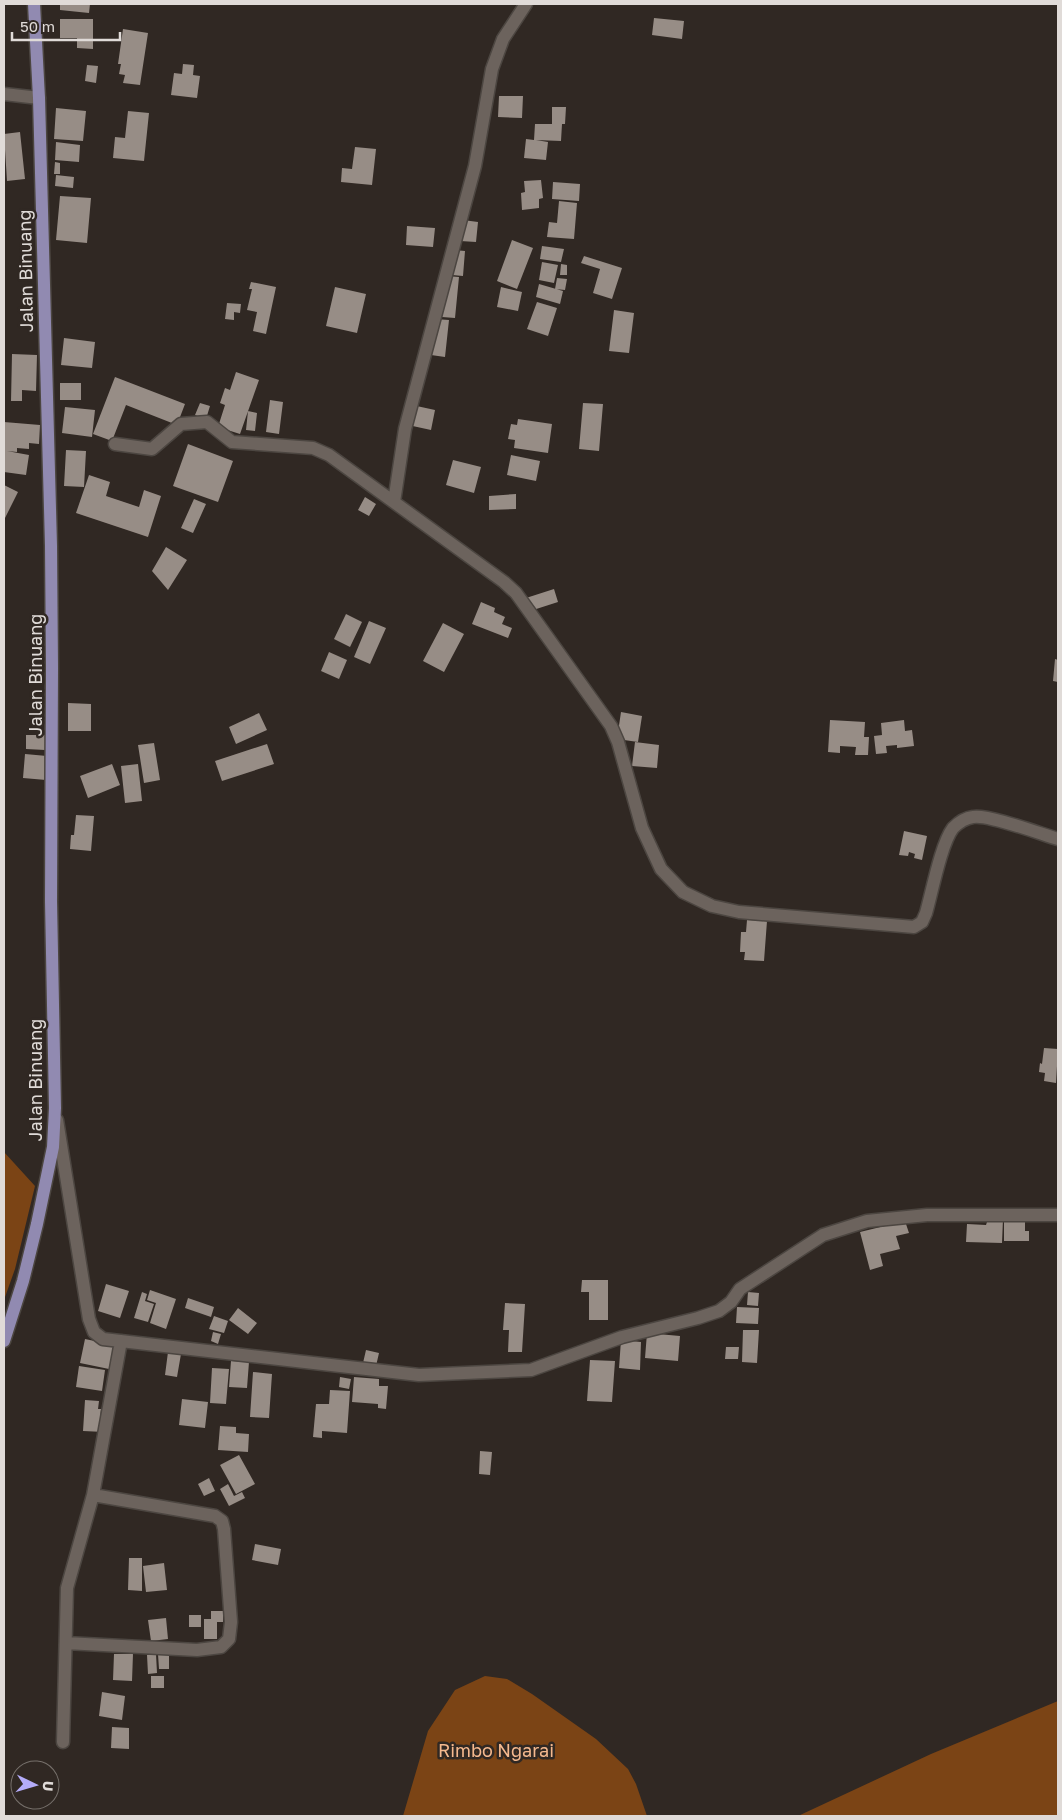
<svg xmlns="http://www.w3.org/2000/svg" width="1062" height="1820" font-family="'Golos Text',sans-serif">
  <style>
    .forest { fill: #7b4415 }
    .building { fill: #978d86 }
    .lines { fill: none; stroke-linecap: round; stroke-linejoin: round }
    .minor-casing { stroke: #4c4641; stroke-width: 15 }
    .major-casing { stroke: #4c4641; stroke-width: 15 }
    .minor { stroke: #6c635d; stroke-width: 12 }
    .major { stroke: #918ab1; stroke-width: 12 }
    .labels { text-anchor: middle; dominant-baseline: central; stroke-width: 5; stroke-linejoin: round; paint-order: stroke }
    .street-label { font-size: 18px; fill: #e0dbd8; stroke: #302823 }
    .park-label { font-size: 18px; fill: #f5b98e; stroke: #302823 }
  </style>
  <rect width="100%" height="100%" fill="#302823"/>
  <!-- forest -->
  <path class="forest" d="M4,1152L35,1186L15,1269L4,1300Z
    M485,1676L507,1679L532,1694L596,1739L628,1769L636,1784L647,1816H403L428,1731L455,1690Z
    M1058,1701V1816H798L931,1754Z"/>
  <!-- building -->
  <path class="building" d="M60,4H90L89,13L60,10Z
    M654,18L684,21L682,39L652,35Z
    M60,19H93V49L77,48V38H60Z
    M123,29L148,33L140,85L123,83L125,75L119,74L121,64H118Z
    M183,64L194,65L193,75L200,76L197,98L171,95L174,73L182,74Z
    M87,65L98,66L96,83L85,81Z
    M499,96H523L522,118L498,117Z
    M552,107H566L565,124H562L561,141L536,140L548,142L546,160L524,158L526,139L534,140L535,124H552Z
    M56,108L86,111L83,141L54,139Z
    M128,111L149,113L144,161L113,158L115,137L125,138Z
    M20,132L25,179L7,181L4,134Z
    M56,142L80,145L79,162L55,160Z
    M355,147L376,149L372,185L341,182L342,168L352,169Z
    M55,162L60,163V174H54Z
    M56,175L74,177L73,188L55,186Z
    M541,180L543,198L539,199V208L522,210L521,193L525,192L524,181Z
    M553,182L580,184L579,201L552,199Z
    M60,196L91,198L87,243L56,240Z
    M559,201L577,203L574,239L547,237L549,222L557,223Z
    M463,220L478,222L476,242L460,241Z
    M407,226L435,228L433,247L406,245Z
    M512,240L533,248L517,289L497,281Z
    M542,246L564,249L561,262L540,259Z
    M454,250L465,251L463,276L452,275Z
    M584,256L622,268L612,299L593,293L600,269L581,263Z
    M542,262L558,265L554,283L539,280Z
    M561,264L567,265V275H560Z
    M447,276L459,277L455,318L442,317Z
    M557,278L567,279L565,290L555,289Z
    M251,282L276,287L266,334L253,331L257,312L247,310L252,289H249Z
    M539,284L563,291L560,304L536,297Z
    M335,287L366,294L357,333L326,326Z
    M501,287L522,292L518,311L497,307Z
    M537,302L557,308L548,336L527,329Z
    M227,303L241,304L240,313L234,312V320L225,319Z
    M614,310L634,313L629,353L609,351Z
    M435,319L449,320L445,357L431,355Z
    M64,338L95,342L92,368L61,365Z
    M12,354L37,355L36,391L22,390V401H11Z
    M236,372L259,380L240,434L218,427L225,405L220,403L225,388L230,390Z
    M115,377L185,404L177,425L126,405L112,441L93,434Z
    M60,383H81V400H60Z
    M270,400L283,402L279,434L266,432Z
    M200,403L210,406L206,419L195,415Z
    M583,403L603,404L599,451L579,449Z
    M412,405L435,410L431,430L408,425Z
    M65,407L95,410L92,437L62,433Z
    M248,411L257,413L255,431L246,430Z
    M518,419L552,424L548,453L514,448L515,440L508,439L511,424L517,425Z
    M4,422L40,425L39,444L29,443V449L17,448V452L7,451L29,455L26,475L4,472Z
    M188,444L233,461L218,502L173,486Z
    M66,450L86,451L84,487L64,486Z
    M511,455L540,461L536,481L507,475Z
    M453,460L481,467L474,493L446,485Z
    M89,475L110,482L106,496L139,507L144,490L161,496L148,537L76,513Z
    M4,485L18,492L5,518L4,517Z
    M516,494V509L489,510V496Z
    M365,497L376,504L369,516L358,510Z
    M194,499L206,504L193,533L181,528Z
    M166,547L187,560L168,590L152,571Z
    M554,589L558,602L530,611L526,598Z
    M481,602L495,608L494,612L505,617L502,624L512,628L508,638L472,624Z
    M346,614L362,622L350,647L334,639Z
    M369,621L386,628L370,664L354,657Z
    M443,623L464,634L444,672L423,661Z
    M329,652L347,660L339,679L321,671Z
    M1055,659L1058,660V682L1053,681Z
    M68,703L91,704V731H68Z
    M621,712L642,716L638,742L617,739Z
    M259,713L267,730L236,744L229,727Z
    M830,720L865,722L864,737H869L868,755H855L856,747L840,746V753L828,752Z
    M904,720L905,731L912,730L914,746L897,748V745L886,746L887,753L876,754L874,736L882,735L881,723Z
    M26,735H46L45,750L26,749Z
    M635,742L659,745L657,768L632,766Z
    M154,743L160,780L144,783L138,745Z
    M267,744L274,764L222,781L215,761Z
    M25,754L47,756L46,780L23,778Z
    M112,764L120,785L88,798L80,776Z
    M138,764L142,801L125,803L121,766Z
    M76,815L94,816L91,851L70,849L71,835H74Z
    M904,831L927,836L922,860L914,858L915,854L909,852L908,856L899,855Z
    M747,920L767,921L764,961L744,960L745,952H740L741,932H746Z
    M1044,1048L1058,1049L1056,1083L1044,1081L1045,1073L1039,1072L1040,1063L1042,1064Z
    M994,1218L1003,1219L1002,1243L966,1242L967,1224L986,1225L987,1222H994Z
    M1004,1218H1025V1231H1029V1241H1004Z
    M905,1221L909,1233L896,1236L900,1249L880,1254L883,1266L870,1270L860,1232Z
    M582,1280H608V1320H589V1292H581Z
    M106,1284L129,1291L120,1318L98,1311Z
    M150,1290L176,1299L166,1329L150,1323L156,1303L147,1300Z
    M142,1292L147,1294L145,1301L154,1304L148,1322L134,1318Z
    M748,1292L759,1293L758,1306L747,1305Z
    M188,1298L214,1307L211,1317L185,1308Z
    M505,1303L525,1304L522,1352H508L509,1330H503Z
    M737,1307L759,1308L758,1324L736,1323Z
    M238,1308L257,1323L248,1334L229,1320Z
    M214,1316L228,1321L224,1333L209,1329Z
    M743,1330H759L757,1363L742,1362Z
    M213,1332L221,1334L218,1344L211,1341Z
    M647,1333L680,1336L678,1361L645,1358Z
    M85,1339L114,1345L109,1369L80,1363Z
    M621,1340L641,1342L640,1370L619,1368Z
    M726,1347H739L738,1359H725Z
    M366,1350L379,1353L376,1366L363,1363Z
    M168,1352L181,1354L177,1377L165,1375Z
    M590,1360L615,1361L612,1402L587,1401Z
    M231,1361L249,1362L247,1388L229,1387Z
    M79,1366L105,1370L102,1391L76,1387Z
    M212,1368L229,1369L226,1404L210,1403Z
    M253,1372L272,1374L269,1418L250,1417Z
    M340,1377L351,1379L349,1389L339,1387Z
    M354,1377L379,1379V1386H388L386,1409L378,1408V1404L352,1402Z
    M330,1390L350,1391L347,1433L322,1431V1438L313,1437L316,1404H329Z
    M182,1399L208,1402L205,1428L179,1425Z
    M85,1400L99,1401L98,1409H101L100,1420H104V1432L83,1431Z
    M220,1426L236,1427V1433L249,1434L248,1452L218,1450Z
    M480,1451L492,1452L490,1475L479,1474Z
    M239,1455L255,1484L236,1494L220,1465Z
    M209,1478L215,1491L204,1496L198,1484Z
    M228,1484L234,1496L242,1492L245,1498L229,1506L220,1489Z
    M255,1544L281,1549L278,1565L252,1560Z
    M129,1558H142V1591L128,1590Z
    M164,1563L167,1590L146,1592L143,1566Z
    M211,1611H223V1622H217V1639H204V1619H211Z
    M189,1615H201V1627H189Z
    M166,1618L168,1639L151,1641L148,1620Z
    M169,1653V1669H159L158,1654Z
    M114,1654H133L132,1681L113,1680Z
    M156,1654L157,1673L148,1674L147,1655Z
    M151,1676H164V1688H151Z
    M102,1692L125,1696L122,1720L99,1716Z
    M112,1727L129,1728V1749L111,1748Z"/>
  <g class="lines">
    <defs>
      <path id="minor" d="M4,94L39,98
        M115,444L152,449L181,424L207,422L232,442L313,448L329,455L504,582L516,593L611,726L618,742L642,828L661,869L683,892L712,906L739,912L914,927L922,922L926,913C932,892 941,844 953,828C958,823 965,818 973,817C988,814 1041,834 1058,839
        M394,502L405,429L475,166L492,69L503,39L526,4
        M57,1120L89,1319L94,1332L103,1339L419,1375L531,1370L622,1337L698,1318L719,1311L731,1302L740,1289L823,1235L867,1221L927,1215H1058
        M66,1643L197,1650L221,1647L229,1639L231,1622L224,1529L222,1521L215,1516L93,1495
        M63,1742L67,1588L93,1495L121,1341"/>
      <path id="major" d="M4,1341L23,1281L37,1224L53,1147L55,1108L51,901L52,668L51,546L39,98L34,4"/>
    </defs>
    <!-- minor casing -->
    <use href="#minor" class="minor-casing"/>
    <!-- major casing -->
    <use href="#major" class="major-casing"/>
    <!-- minor -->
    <use href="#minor" class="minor"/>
    <!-- major -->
    <use href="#major" class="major"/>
  </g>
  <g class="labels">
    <!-- street labels -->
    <g class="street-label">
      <text transform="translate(25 271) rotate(-91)">Jalan Binuang</text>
      <text transform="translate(35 675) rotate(-90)">Jalan Binuang</text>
      <text transform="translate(35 1080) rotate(-90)">Jalan Binuang</text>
    </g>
    <!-- park labels -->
    <g class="park-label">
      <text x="496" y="1750">Rimbo Ngarai</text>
    </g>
  </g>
  <!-- border -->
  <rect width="1062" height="1820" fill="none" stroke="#e0dbd8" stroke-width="10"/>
  <!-- north arrow -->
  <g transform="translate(35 1785) rotate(95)"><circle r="24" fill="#302823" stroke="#76706b"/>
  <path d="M0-4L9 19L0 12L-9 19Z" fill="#b4acf9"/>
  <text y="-8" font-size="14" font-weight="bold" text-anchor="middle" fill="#e0dbd8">U</text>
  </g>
  <!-- scale -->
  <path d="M12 32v8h108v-8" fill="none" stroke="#e0dbd8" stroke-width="2.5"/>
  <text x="20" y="32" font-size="15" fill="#e0dbd8" stroke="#302823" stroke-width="4" paint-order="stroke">50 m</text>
</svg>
